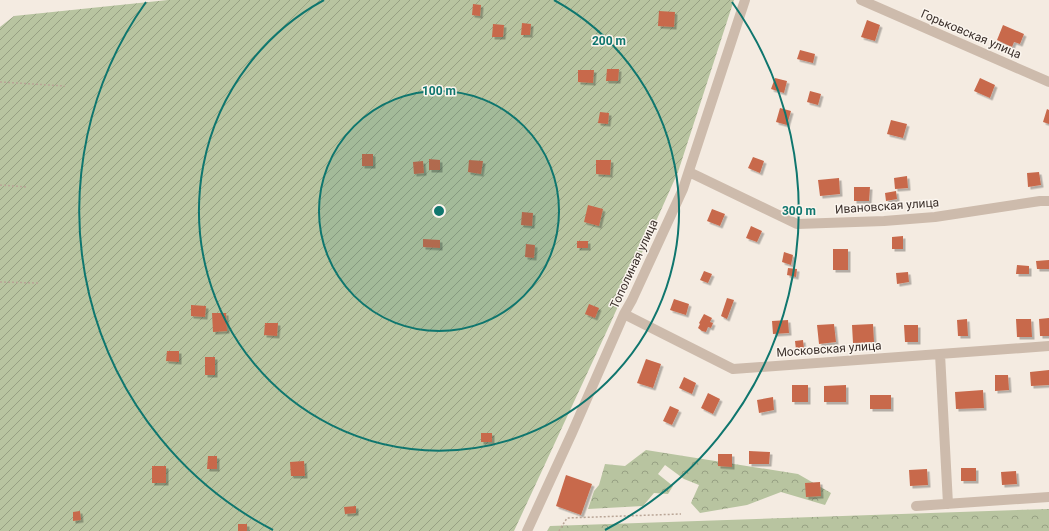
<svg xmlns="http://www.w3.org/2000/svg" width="1049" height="531" font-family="Roboto,sans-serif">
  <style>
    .forest { fill: url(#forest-crowns) }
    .garden { fill: url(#garden-furrows) }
    .building { fill: #c8694b; filter: url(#shadow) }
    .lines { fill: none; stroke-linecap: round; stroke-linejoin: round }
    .path { stroke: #b9a596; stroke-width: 1.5; stroke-dasharray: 2 2; stroke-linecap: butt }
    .minor { stroke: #cdbbac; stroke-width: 10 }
    .ring { fill: none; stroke: #0f766e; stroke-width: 2 }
    .labels { text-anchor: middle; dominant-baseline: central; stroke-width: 3; stroke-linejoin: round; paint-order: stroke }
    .street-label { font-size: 12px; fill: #3b302b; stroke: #fbf5ee }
    .centre { fill: #0f766e; stroke: #fbf5ee; stroke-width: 2 }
    .ring-label { font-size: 12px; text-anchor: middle; font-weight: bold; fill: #0f766e; stroke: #fbf5ee; stroke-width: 3; stroke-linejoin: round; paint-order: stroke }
  </style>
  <defs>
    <pattern id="forest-crowns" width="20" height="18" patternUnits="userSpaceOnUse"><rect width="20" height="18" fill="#b8c4a0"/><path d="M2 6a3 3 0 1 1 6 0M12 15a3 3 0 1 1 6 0" fill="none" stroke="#97a083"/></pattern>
    <pattern id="garden-furrows" width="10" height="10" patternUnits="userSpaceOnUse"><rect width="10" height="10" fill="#b8c4a0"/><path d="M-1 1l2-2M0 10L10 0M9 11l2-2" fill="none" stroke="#97a083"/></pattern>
    <filter id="shadow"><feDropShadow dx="2.5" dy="2.5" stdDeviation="0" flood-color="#0004"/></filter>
  </defs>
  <rect width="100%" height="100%" fill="#f4ebe1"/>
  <!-- forest -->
  <path class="forest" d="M646,450L798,474L831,493L825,505L781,492L747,505L700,513L691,503L699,485L684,479L665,465L658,474L673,486L668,494L654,493L643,506L588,509L594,491L599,485L605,464L625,466Z
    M1049,509V531H547L550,526Z"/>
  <!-- garden -->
  <path class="garden" d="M168,0H734L678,172L611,322L514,531H0V27L14,16Z"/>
  <!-- building -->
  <path class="building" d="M473,4L481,5L480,16L472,15Z
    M659,11L675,12L674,27L658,26Z
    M867,20L880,25L875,41L861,37Z
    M522,23L531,24L530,35H521Z
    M493,24L504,25L503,37H492Z
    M1003,25L1024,34L1020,44L1014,42L1012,47L997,40Z
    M800,50L815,54L813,63L797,59Z
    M607,69H619L618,81H606Z
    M578,70H594L593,83L578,82Z
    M775,78L787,81L784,93L771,89Z
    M980,78L995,85L990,98L974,91Z
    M810,91L821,94L818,105L807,102Z
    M780,108L791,111L787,125L776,122Z
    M1047,109L1049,110V124L1043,122Z
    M600,112L609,113L608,124L598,123Z
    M891,120L907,124L903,138L887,134Z
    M362,154H373V166H362Z
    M753,157L764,161L760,173L748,168Z
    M429,159L440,160V170H429Z
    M469,160L483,161L481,174L468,172Z
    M596,160H611L610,175L596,174Z
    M423,161L424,173L414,174L413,162Z
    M1039,172L1041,185L1028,187L1027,173Z
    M907,176L908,188L895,189L894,178Z
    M839,178L840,194L820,196L818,180Z
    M854,187H870L869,201H854Z
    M896,191L897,199L886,201L885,193Z
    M588,205L603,209L599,226L584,222Z
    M712,209L725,214L720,226L707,221Z
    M522,212L533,213L532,226L521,225Z
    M751,226L762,231L757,242L746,238Z
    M903,236V249H892V237Z
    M423,239L440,240V248L423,247Z
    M577,241H588V248H577Z
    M526,244L535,245L534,258L525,257Z
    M833,249H848V270H833Z
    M784,252L793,255L791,265L782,262Z
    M1049,260V269H1037L1036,261Z
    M1017,265L1029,266V274H1016Z
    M788,268L797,269L796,277L787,275Z
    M704,271L712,274L708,283L700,280Z
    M908,272L909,282L897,284L896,273Z
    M727,298L734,300L727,319L721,316Z
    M674,299L689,304L686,315L670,310Z
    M589,304L599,308L595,318L585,314Z
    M191,305L206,306L205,317L191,316Z
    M212,313H226L227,331L213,332Z
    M704,314L712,318L710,322L713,323L711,328L708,327L706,332L702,331L698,328L700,324L699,323Z
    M1049,318V336H1040L1039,319Z
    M967,319L968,336H958L957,320Z
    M1016,319H1031L1032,337H1017Z
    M788,320L789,333L773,334L772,321Z
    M265,323H278L277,336L264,335Z
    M834,324L836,342L819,344L817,325Z
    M873,324L874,342L853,343L852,325Z
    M904,325H918V342H905Z
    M803,340L804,349L796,350L795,341Z
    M167,351H179V362L166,361Z
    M205,357H215V375H205Z
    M646,359L661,364L653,388L637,383Z
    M1049,370V385L1031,386L1030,372Z
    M995,375H1008L1009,390L995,391Z
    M684,377L696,383L692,394L679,388Z
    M792,385H808V402H792Z
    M846,385V402H824V386Z
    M983,390L984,408L956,409L955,392Z
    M708,393L720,399L713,414L701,408Z
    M870,395H891V409H870Z
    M773,397L774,410L759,413L757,400Z
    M670,406L679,410L672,425L663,421Z
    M481,433H492V442H481Z
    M749,451L770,452L769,464H749Z
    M718,454H732V467L718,466Z
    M208,456H217V469H207Z
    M304,461L305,476H291L290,462Z
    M152,466H166V483H152Z
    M961,468H976V481H961Z
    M927,469L928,485L910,486L909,470Z
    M1016,471L1017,484L1002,485L1001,472Z
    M566,475L592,484L581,515L556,506Z
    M820,482L821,496L806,497L805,483Z
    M356,506V513L345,514L344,507Z
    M80,511L81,520L73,521V512Z
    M238,524H247V531H238Z"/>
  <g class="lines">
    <!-- path -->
    <path class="path" d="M0,82L65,86
      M0,185L27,187
      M0,282L38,283
      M559,531L567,518L681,514"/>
    <!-- minor -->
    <path class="minor" d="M861,0L1049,82
      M689,172L797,224L884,221L935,217L1040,201H1049
      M624,314L733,369L1049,346
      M940,354L948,504
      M916,506L1049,497
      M527,531L572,433L624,314L632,300L683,189L745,0"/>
  </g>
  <!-- distance rings -->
  <circle cx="439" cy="211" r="120" fill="#0f766e" fill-opacity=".12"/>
  <g class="ring">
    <circle cx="439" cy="211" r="120"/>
    <path d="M554 0A240 240 0 1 1 324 0"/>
    <path d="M273 530A360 360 0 0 1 146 2M732 2A360 360 0 0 1 605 530"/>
  </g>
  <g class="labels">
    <!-- street labels -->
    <g class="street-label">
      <text transform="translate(971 34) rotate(23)">Горьковская улица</text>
      <text transform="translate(887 206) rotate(-4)">Ивановская улица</text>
      <text transform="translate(634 264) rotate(-65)">Тополиная улица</text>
      <text transform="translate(829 349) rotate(-4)">Московская улица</text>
    </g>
  </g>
  <circle cx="439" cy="211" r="6" class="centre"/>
  <g class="ring-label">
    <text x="609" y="45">200 m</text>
    <text x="439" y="95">100 m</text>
    <text x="799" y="215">300 m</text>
  </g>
</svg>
